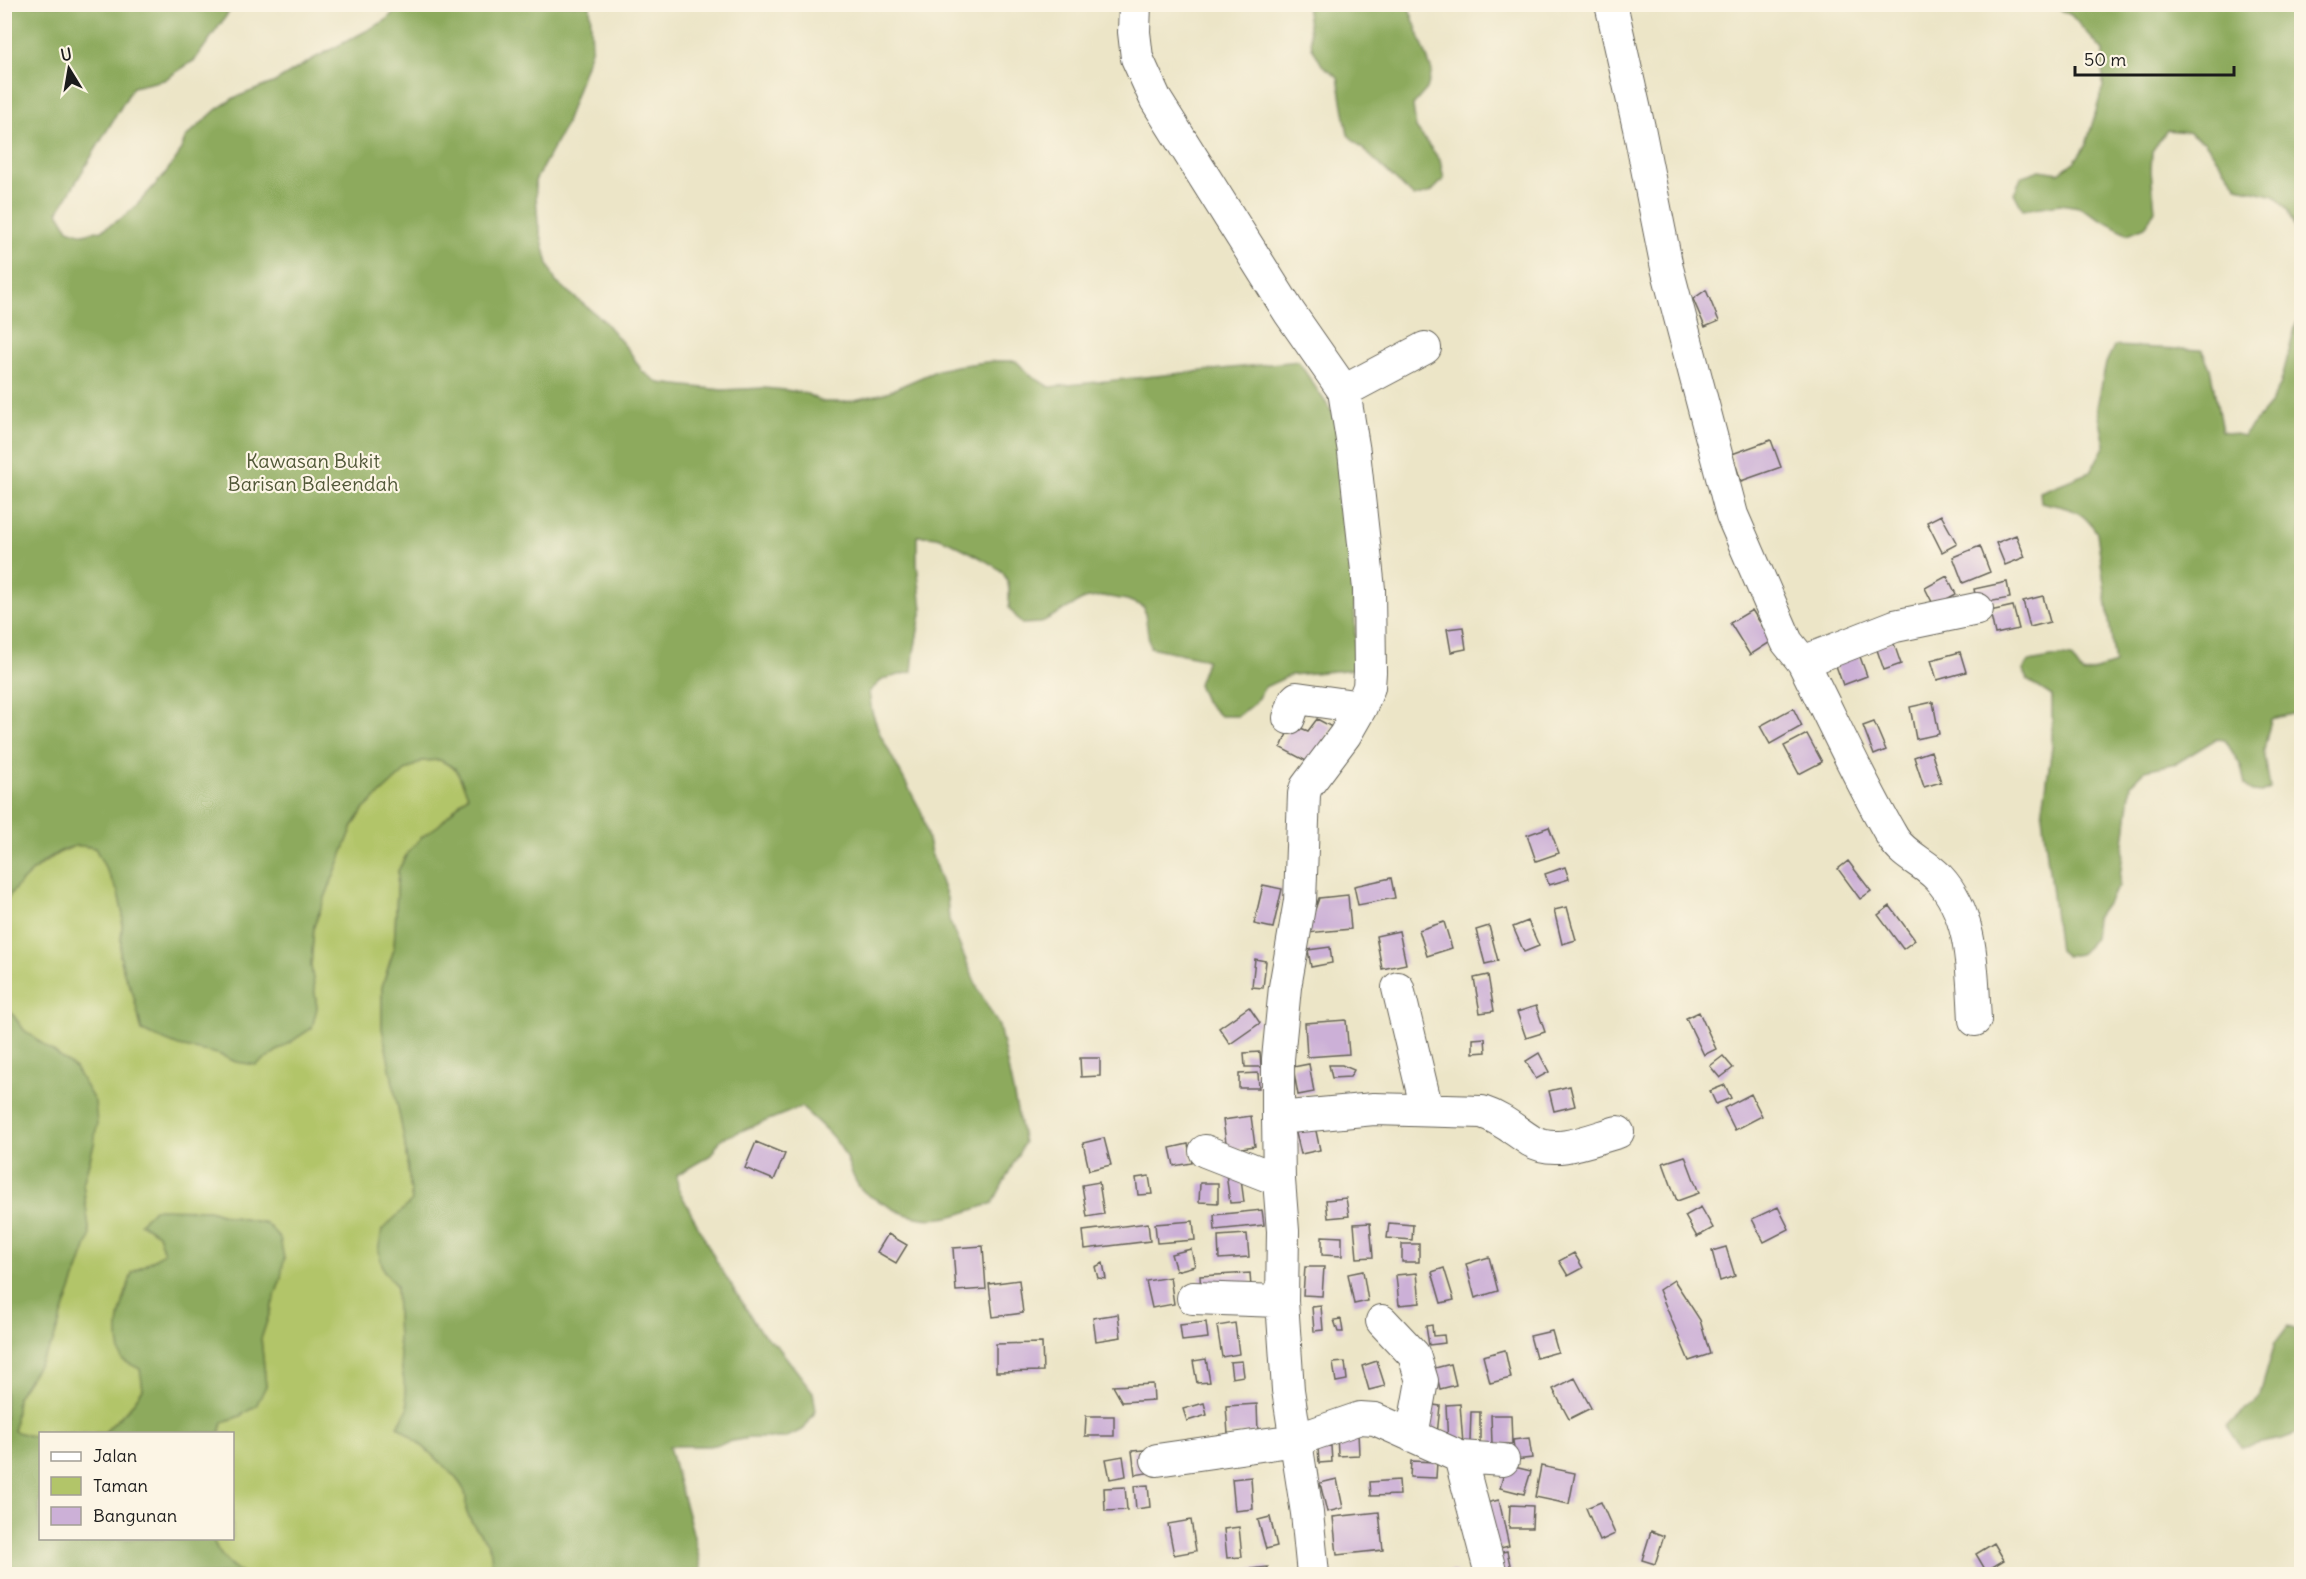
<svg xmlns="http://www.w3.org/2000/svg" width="2306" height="1579" font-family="Delius,sans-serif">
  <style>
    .green { fill: #b2c569; stroke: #677042; stroke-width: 1.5 }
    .forest { fill: #8daa5d; stroke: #54633c; stroke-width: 1.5 }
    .building { fill: #ccb0d7 }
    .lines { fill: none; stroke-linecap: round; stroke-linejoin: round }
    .minor-casing { stroke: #656258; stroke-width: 34 }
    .minor { stroke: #fff; stroke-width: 32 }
    .labels { text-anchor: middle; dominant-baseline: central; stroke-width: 4.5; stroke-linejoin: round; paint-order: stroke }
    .park-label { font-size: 20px; fill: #505737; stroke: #fcf5e5 }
  </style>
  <rect width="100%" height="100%" fill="#fcf5e5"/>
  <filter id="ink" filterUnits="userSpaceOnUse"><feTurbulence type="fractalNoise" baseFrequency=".0167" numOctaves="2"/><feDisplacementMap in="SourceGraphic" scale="12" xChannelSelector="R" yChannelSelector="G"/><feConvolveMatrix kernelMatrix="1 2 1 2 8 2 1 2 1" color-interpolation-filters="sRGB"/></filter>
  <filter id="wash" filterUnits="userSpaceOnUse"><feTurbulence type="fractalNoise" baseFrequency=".008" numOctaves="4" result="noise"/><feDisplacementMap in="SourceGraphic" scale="24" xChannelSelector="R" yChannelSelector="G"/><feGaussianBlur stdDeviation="1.35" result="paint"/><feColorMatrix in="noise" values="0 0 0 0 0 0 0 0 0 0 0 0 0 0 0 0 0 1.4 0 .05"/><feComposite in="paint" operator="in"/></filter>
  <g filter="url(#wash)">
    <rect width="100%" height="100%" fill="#ece5c7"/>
    <!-- green -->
    <path class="green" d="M440,760L456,769L468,795L439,825L422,837L408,852L398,871L394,949L382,987V1027L404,1138L412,1202L382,1230L384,1271L396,1286L398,1340L408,1409L398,1426C417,1442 454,1470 464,1490C468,1497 464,1506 467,1513C477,1538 500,1541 489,1574H243C229,1565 218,1555 213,1539L232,1538V1434L220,1433L223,1422L240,1416L266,1386L261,1339L281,1278L266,1223L227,1216L209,1210H189L158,1234L164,1253L132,1273L143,1389L131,1406L104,1433L40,1434V1439L14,1431L17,1397L52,1344L90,1236L83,1184L94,1144L75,1068L24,1030L5,1004V901L25,876L59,853L77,845L95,848L118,892L123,915L120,955L124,973L133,993L142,1031L218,1054L236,1062L317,1008L311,966L314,926L353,826L363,810L405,771L422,761Z"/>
    <!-- forest -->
    <path class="forest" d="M5,5H234L195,60L164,80L133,87L58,212L68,229L83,234L102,230L119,220L134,208L164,175L178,156L186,137L217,109L234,98L275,82L311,60L385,21L401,5H590L592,47L565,126L535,181L538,223L548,264L556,282L603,320L630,352L642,371L659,383L722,390L764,388L785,390L805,393L823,402H846L885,393L938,370L956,366L994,361H1016L1030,375L1049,387L1298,361L1342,427L1353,547L1356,669L1291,675L1265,687L1254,704L1238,716H1220L1205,701L1198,684L1207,659L1150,647L1144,607L1127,600L1103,596L1084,599L1040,623L1022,624L1009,608C1009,595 1011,583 1002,572C998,566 944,538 936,537C930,536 923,536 917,536V564L922,609L914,652L912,672L883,679L869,692L872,712L880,734L922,813L931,853L947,898L949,920L978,989L999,1026L1024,1143L993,1203C949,1218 925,1229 883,1203C877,1200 868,1196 863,1191C852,1181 850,1163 842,1150C832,1133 815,1120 801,1107L721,1139L711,1155L677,1175L678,1188L718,1264L760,1331L779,1348L813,1392L816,1411L804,1429L785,1438H748L709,1446H669C679,1489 695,1530 702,1574H489C499,1541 477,1538 467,1513C464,1506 468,1497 464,1490C454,1470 417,1442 398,1426L408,1409L398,1340L396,1286L384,1271L378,1251L382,1230L412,1201L404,1138L382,1028V987L394,949L398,871L408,852L422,837L439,825L468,795L456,769L440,760L422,761L405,771L363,810L353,826L314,926L311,966L317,1008L312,1028L256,1065L236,1062L218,1054L179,1046L142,1031L133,993L124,973L120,955L123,915L118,892L95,848C89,847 81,845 76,846C50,850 20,882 5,901Z
      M1306,5H1408L1432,71L1427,89L1413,105L1416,128L1440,160L1444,179L1431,192L1414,197L1348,135L1338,77L1322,65L1312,47Z
      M2050,5H2301V244L2288,211L2275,196L2238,187L2204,141L2187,132L2167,130L2152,151L2151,171L2155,210L2145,227L2128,234L2079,207L2060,204L2023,210L2014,193L2022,176L2040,170L2059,173L2075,161L2086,145L2103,87V51L2071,15Z
      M2301,318V712L2271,719L2264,750L2270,789L2261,793L2252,792L2245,785L2241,766L2225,740L2216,739L2177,763L2145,770L2131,784L2119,886L2096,918L2094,938L2088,947L2079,954L2066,956L2059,950L2042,815L2052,747V696L2027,680L2023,670L2029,662L2062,656L2071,657L2083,674L2115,664L2097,533C2081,507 2068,509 2041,502L2040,492L2090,472L2105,445L2097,407L2106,363L2114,346L2202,350L2210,368L2222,431L2243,436L2270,404L2280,386L2296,324Z
      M5,1004L24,1030L75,1068L95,1102L97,1123L94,1144L83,1184L90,1236L52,1344L17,1397L14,1431L40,1439V1538L213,1539C218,1555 229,1565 243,1574H5Z
      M154,1209L209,1210L227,1216L266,1223L280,1238L284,1258L281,1278L261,1339L266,1386L256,1406L240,1416L223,1422L220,1433H104L131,1406L143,1389L140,1369L122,1360C112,1324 122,1307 132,1273L164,1253L158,1234L140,1223Z
      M2288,1326L2301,1333V1432L2282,1439L2241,1447L2227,1426L2259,1398L2275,1343Z"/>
    <g id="blocks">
      <!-- building -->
      <path class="building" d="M1706,290L1719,321L1705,327L1693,299Z
        M1771,440L1781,467L1741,481L1732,454Z
        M1941,515L1957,544L1942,552L1927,522Z
        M2016,535L2025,557L2005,565L1996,543Z
        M1980,546L1990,572L1963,583L1953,557Z
        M1947,576L1956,594L1934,606L1925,588Z
        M2007,582L2010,598L1977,604L1974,589Z
        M2043,596L2050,622L2030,627L2023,601Z
        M2013,606L2019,629L1995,634L1990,611Z
        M1752,610L1772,641L1750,655L1730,623Z
        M1463,627L1466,649L1451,652L1447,629Z
        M1893,641L1901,664L1884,670L1876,647Z
        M1960,652L1966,672L1937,680L1931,660Z
        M1859,654L1867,676L1843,685L1835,663Z
        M1933,702L1939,734L1916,739L1910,707Z
        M1793,708L1802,726L1770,744L1760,726Z
        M1317,719L1332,727L1310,763L1281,748L1291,724L1308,731Z
        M1874,722L1886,750L1874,755L1863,726Z
        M1807,734L1822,762L1799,774L1784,746Z
        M1931,751L1941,782L1924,787L1914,757Z
        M1549,827L1559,853L1536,861L1527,835Z
        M1848,861L1871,891L1860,899L1838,869Z
        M1565,867L1569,879L1549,885L1545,874Z
        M1391,878L1395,898L1358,905L1354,886Z
        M1263,885L1282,889L1273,928L1254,924Z
        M1348,895L1351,929L1307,933L1319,898Z
        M1890,906L1915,940L1903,949L1878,915Z
        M1567,907L1576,940L1562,944L1554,910Z
        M1528,921L1539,946L1524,952L1513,927Z
        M1444,922L1452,948L1427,956L1419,930Z
        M1489,926L1498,961L1485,964L1476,930Z
        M1399,931L1406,964L1382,969L1376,936Z
        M1330,947L1332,963L1311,967L1308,950Z
        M1255,959L1266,961L1263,988L1252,987Z
        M1488,975L1494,1011L1480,1013L1474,978Z
        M1536,1006L1545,1032L1526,1038L1517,1012Z
        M1249,1007L1260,1023L1230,1044L1219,1028Z
        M1699,1012L1716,1049L1704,1055L1686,1018Z
        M1346,1020L1349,1054L1307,1057L1305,1023Z
        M1485,1038L1486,1052L1473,1053V1039Z
        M1260,1052L1261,1067H1245L1244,1053Z
        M1539,1053L1549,1072L1536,1079L1526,1061Z
        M1723,1056L1733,1068L1720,1078L1710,1066Z
        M1080,1058H1100V1076L1081,1077Z
        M1309,1064L1314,1092L1298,1095L1293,1067Z
        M1329,1065H1342L1354,1070L1350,1077L1332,1078Z
        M1258,1073L1259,1088H1239V1074Z
        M1725,1085L1731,1098L1716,1104L1710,1091Z
        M1570,1086L1575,1106L1554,1111L1549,1091Z
        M1751,1094L1762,1116L1735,1130L1724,1108Z
        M1251,1116L1255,1146L1227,1150L1223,1120Z
        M1313,1117L1320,1150L1301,1154L1293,1121Z
        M1104,1138L1111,1165L1089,1170L1083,1143Z
        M756,1142L785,1154L774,1180L745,1168Z
        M1188,1144L1192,1163L1174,1166L1170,1148Z
        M1685,1156L1699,1193L1677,1201L1663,1163Z
        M1240,1172L1244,1202L1230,1203L1226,1174Z
        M1149,1176L1152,1194L1138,1195L1136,1178Z
        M1099,1182L1104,1214L1087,1217L1082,1185Z
        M1200,1183H1218V1203L1199,1202Z
        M1346,1198L1349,1216L1328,1218L1326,1200Z
        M1701,1207L1713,1228L1697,1237L1685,1216Z
        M1778,1207L1789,1229L1764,1242L1752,1219Z
        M1262,1210L1264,1225L1215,1230L1214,1215Z
        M1193,1221L1195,1240L1157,1243L1155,1224Z
        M1148,1223L1150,1241L1085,1249L1083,1231Z
        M1370,1223L1373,1257L1357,1258L1354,1224Z
        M1389,1223L1413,1225L1412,1240L1387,1238Z
        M888,1234L907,1245L896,1263L877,1252Z
        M1247,1234L1249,1257L1219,1259L1218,1236Z
        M1322,1236L1342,1237V1256L1322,1255Z
        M1402,1244H1419V1262H1402Z
        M983,1246L986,1289L956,1291L953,1248Z
        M1726,1247L1735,1276L1720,1281L1712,1251Z
        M1191,1249L1195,1266L1176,1271L1171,1254Z
        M1574,1253L1583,1268L1568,1276L1559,1261Z
        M1489,1257L1498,1291L1475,1298L1466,1264Z
        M1103,1263L1106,1279L1098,1278L1095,1267Z
        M1305,1267H1324L1322,1296L1303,1295Z
        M1444,1268L1454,1300L1441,1303L1432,1272Z
        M1363,1271L1368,1301L1354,1304L1348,1274Z
        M1250,1273L1251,1288L1201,1291L1200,1276Z
        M1417,1273L1420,1303L1399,1305L1396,1275Z
        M1170,1277L1174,1304L1152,1308L1146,1281Z
        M1019,1280L1023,1313L993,1317L989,1284Z
        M1674,1280L1700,1320L1710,1354L1689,1361L1659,1290Z
        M1321,1306L1323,1330L1314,1331L1312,1307Z
        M1118,1314L1121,1337L1096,1341L1093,1318Z
        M1341,1319L1343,1332H1338L1334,1320Z
        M1206,1322L1208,1338L1182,1341L1180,1325Z
        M1235,1323L1239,1354L1222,1357L1217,1326Z
        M1432,1325L1433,1336L1444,1335L1445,1343L1429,1345L1426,1326Z
        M1552,1331L1558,1352L1536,1358L1530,1336Z
        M1042,1343L1043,1371L996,1372V1344Z
        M1505,1350L1511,1378L1490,1383L1483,1356Z
        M1206,1359L1210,1382L1197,1383L1193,1361Z
        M1242,1361L1244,1376L1232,1378L1230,1362Z
        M1377,1361L1385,1386L1369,1390L1362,1366Z
        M1345,1362L1347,1380L1336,1382L1333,1363Z
        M1451,1364L1456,1385L1440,1389L1435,1368Z
        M1575,1378L1591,1408L1569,1419L1553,1389Z
        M1153,1384L1154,1400L1122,1402L1113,1386Z
        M1204,1403L1207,1415L1187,1421L1183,1409Z
        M1257,1404L1258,1432L1228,1434L1226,1406Z
        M1426,1404L1440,1406L1437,1435L1423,1433Z
        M1460,1404L1463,1444L1448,1445L1446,1405Z
        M1471,1412H1480V1442H1470Z
        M1491,1415H1511L1512,1444H1492Z
        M1086,1416H1114V1436H1085Z
        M1358,1432L1359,1455L1338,1456L1337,1433Z
        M1529,1438L1532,1458L1515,1460L1513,1440Z
        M1331,1446L1332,1462L1319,1463L1318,1447Z
        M1144,1450L1147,1473L1135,1475L1132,1451Z
        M1123,1456L1126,1476L1110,1479L1106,1459Z
        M1411,1461L1437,1462L1436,1478L1410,1477Z
        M1506,1465L1531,1471L1524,1494L1500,1488Z
        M1541,1466L1575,1473L1569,1504L1535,1497Z
        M1251,1477L1253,1509L1235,1511L1232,1479Z
        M1337,1479L1343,1508L1327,1512L1320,1483Z
        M1399,1480L1400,1495L1371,1496L1370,1482Z
        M1148,1485L1150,1507L1136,1509L1134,1486Z
        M1125,1487L1127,1510L1105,1511L1104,1488Z
        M1499,1500L1509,1546L1496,1549L1486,1503Z
        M1601,1502L1615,1534L1600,1541L1586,1508Z
        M1510,1505L1533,1506L1532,1528H1509Z
        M1379,1512L1383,1550L1337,1555L1333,1517Z
        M1270,1517L1277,1546L1266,1549L1258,1520Z
        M1191,1520L1196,1551L1174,1555L1168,1524Z
        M1239,1527L1242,1557L1227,1558L1224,1529Z
        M1651,1531L1664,1536L1655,1564L1642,1560Z
        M1994,1543L2004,1560L1986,1571L1976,1554Z
        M1507,1551L1512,1574H1498L1494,1554Z
        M1268,1567V1574H1242V1570Z
        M1455,1571L1456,1574H1436V1573Z"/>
    </g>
  </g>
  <g filter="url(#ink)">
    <use href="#blocks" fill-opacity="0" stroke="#656258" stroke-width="1.5"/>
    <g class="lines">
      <defs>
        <path id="minor" d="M1135,4L1134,32L1137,58L1156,100L1289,312L1344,391L1354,452L1369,589L1370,672L1369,687L1361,707L1345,735L1306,787L1304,794L1300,901L1285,987L1278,1059V1118L1279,1180L1283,1231L1282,1301L1288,1390L1307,1513L1313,1574
          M1611,4L1639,128L1667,268L1732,515L1787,642L1803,662L1895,626L1977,609
          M1344,391L1425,348
          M1803,662C1833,721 1860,782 1893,838C1903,855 1925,863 1938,877C1974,915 1972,971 1975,1020
          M1289,718L1295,700L1297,698L1361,707
          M1398,988L1427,1110
          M1278,1118L1374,1109L1482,1112C1501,1118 1514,1130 1531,1141C1556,1156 1592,1139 1618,1132
          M1205,1151L1279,1180
          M1193,1298L1282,1301
          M1382,1321L1414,1355L1422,1381L1412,1436
          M1460,1457L1503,1460
          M1157,1460L1296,1440L1360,1418L1375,1419L1460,1457L1491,1574"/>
      </defs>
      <!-- minor casing -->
      <use href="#minor" class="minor-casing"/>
      <!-- minor -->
      <use href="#minor" class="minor"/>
    </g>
  </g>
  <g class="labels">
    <!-- park labels -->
    <g class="park-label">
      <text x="313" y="460">Kawasan Bukit<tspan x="313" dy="23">Barisan Baleendah</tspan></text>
    </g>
  </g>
  <!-- margin -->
  <rect width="2306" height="1579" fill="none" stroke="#fcf5e5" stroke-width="24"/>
  <!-- legend -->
  <rect x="39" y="1432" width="195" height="108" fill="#fcf5e5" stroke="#a29e95" stroke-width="1.5"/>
  <rect x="51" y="1452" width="30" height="9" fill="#ffffff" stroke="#a29e95" stroke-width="1.5"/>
  <text x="93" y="1462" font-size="18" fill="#1c1c1c">Jalan</text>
  <rect x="51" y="1477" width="30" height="18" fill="#b2c569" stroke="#a29e95" stroke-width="1.5"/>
  <text x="93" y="1492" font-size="18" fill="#1c1c1c">Taman</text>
  <rect x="51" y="1507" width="30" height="18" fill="#ccb0d7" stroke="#a29e95" stroke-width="1.5"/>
  <text x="93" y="1522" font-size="18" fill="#1c1c1c">Bangunan</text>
  <!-- north arrow -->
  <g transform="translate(69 69) rotate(349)" stroke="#fcf5e5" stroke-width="4.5" paint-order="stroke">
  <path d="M0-4.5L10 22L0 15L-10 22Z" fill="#1c1c1c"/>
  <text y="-9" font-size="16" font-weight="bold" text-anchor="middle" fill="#1c1c1c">U</text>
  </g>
  <!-- scale -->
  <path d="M2075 66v9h159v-9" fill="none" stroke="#1c1c1c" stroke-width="3"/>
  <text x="2084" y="66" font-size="18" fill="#1c1c1c" stroke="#fcf5e5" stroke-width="4.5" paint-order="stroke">50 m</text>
</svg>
